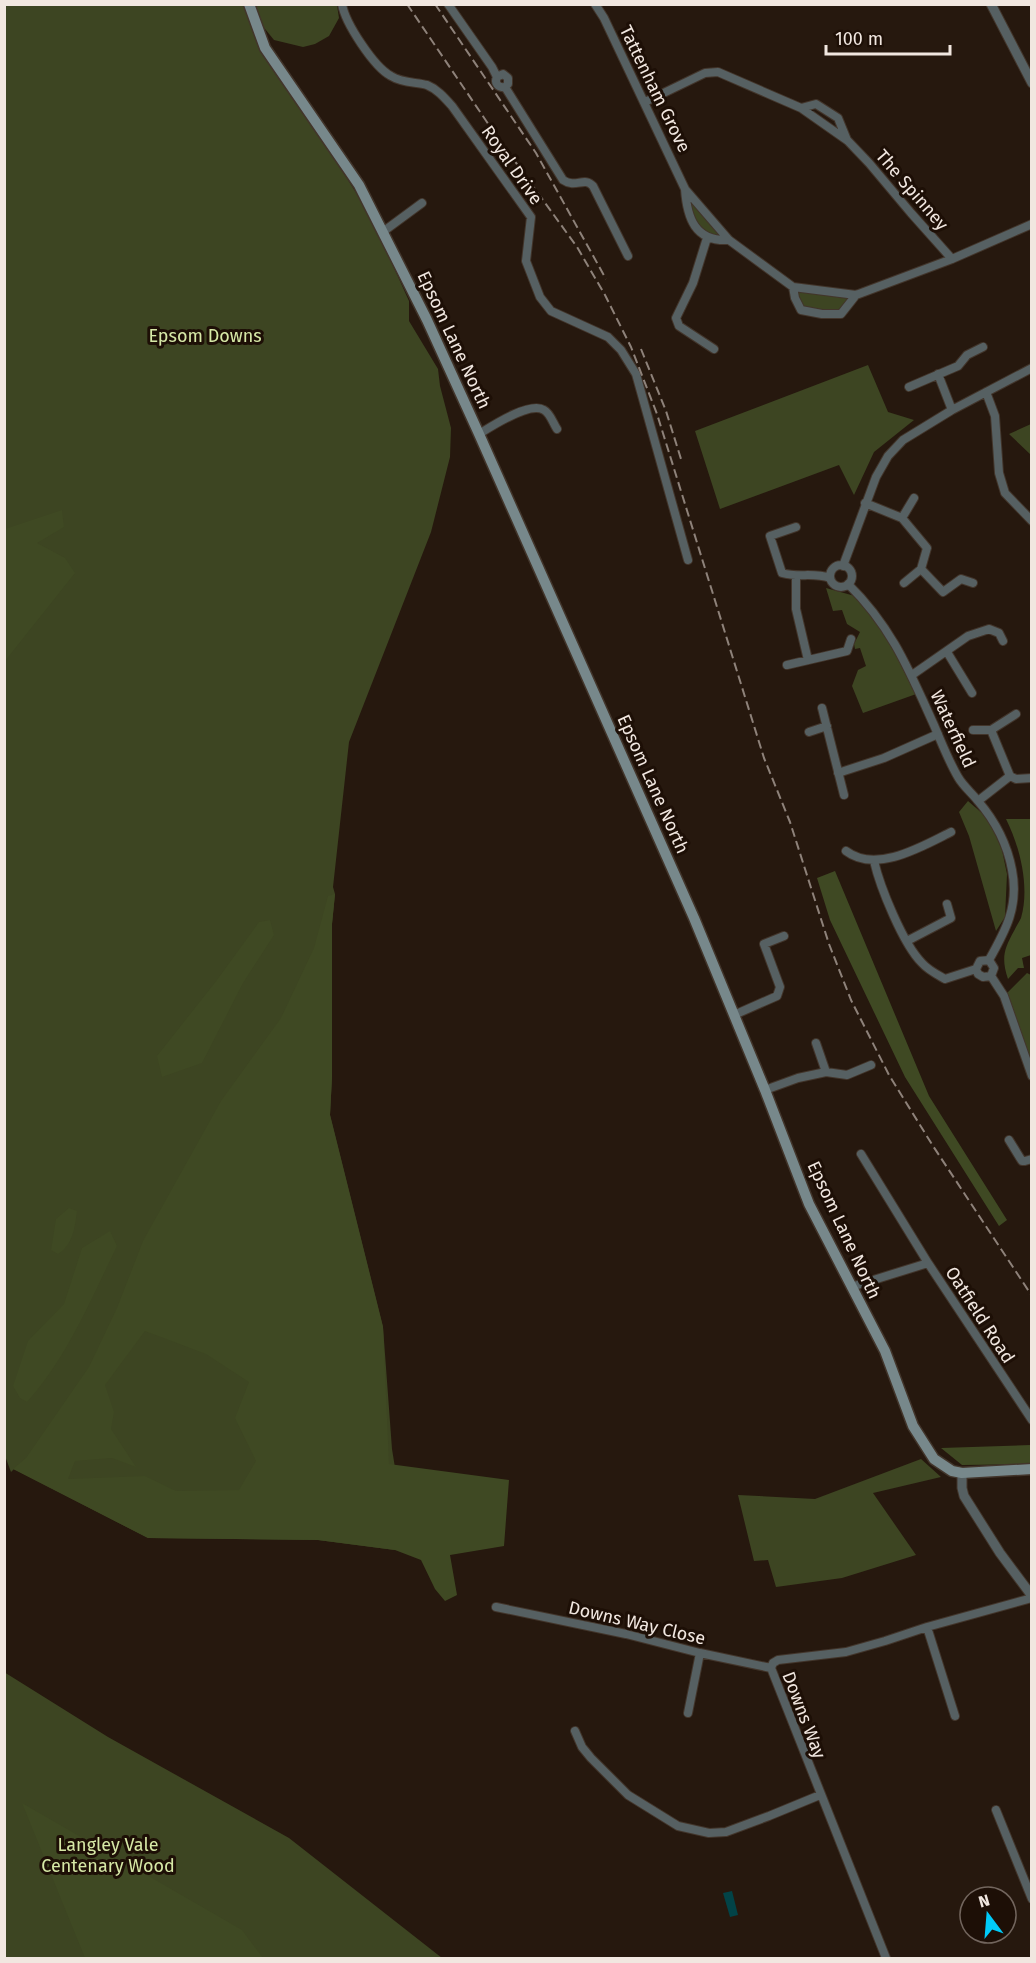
<svg xmlns="http://www.w3.org/2000/svg" width="1036" height="1963" font-family="'Fira Sans',sans-serif">
  <style>
    .green { fill: #3d4522 }
    .forest { fill: #3f4923; fill-rule: evenodd }
    .water { fill: #024347 }
    .lines { fill: none; stroke-linecap: round; stroke-linejoin: round }
    .minor-casing { stroke: #42352b; stroke-width: 10 }
    .tertiary-casing { stroke: #42352b; stroke-width: 11 }
    .secondary-casing { stroke: #42352b; stroke-width: 13 }
    .minor { stroke: #566062; stroke-width: 8 }
    .tertiary { stroke: #566062; stroke-width: 9 }
    .secondary { stroke: #77888b; stroke-width: 10 }
    .rail { stroke: #8e827a; stroke-width: 2; stroke-dasharray: 9 4.5; stroke-linecap: butt }
    .labels { text-anchor: middle; dominant-baseline: central; stroke-width: 6; stroke-linejoin: round; paint-order: stroke }
    .street-label { font-size: 18px; fill: #f1e7e0; stroke: #1d0f06 }
    .park-label { font-size: 18px; fill: #d6e8a6; stroke: #1d0f06 }
  </style>
  <rect width="100%" height="100%" fill="#26180e"/>
  <!-- green -->
  <path class="green" d="M4,5H249L265,48L360,199L381,239L409,301V321L438,369L440,386L451,428L450,457L431,532L349,742L333,887L335,894L332,924V1077L330,1115L383,1327L392,1449L400,1499L395,1550L318,1540L148,1538L14,1469L11,1472L5,1456Z
    M256,5H337L339,18L329,36L315,44L303,47L274,40L261,24Z
    M685,189L729,240L720,241L694,225Z
    M793,287L856,295L841,314L801,310Z
    M868,365L888,412L914,420L874,452L854,495L839,465L720,509L695,431Z
    M1031,424V455L1009,434Z
    M826,588L862,598L875,613L919,693L863,713L852,686L858,670L866,666L860,648L855,649L854,644L860,632L847,624L842,610L833,611Z
    M968,801L983,814L993,829L1002,850L1007,874L1005,917L996,931L969,836L959,812Z
    M1027,973L1031,975V1077L1004,996Z
    M921,1459L941,1477L873,1493L916,1555L842,1578L776,1587L768,1560L754,1561L738,1495L815,1499Z
    M4,1672L108,1737L289,1838L442,1958H5Z"/>
  <!-- forest -->
  <path class="forest" d="M62,510L64,527L37,543L65,558L75,573L5,661V529Z
    M1006,819H1032L1031,955L1022,958L1024,968H1018L1008,979C1001,958 1004,949 1014,931C1016,927 1019,922 1021,918C1030,887 1020,847 1006,819Z
    M835,871L929,1096L1007,1220L999,1226L905,1077L830,920L817,878Z
    M335,894L332,924V1077L330,1115L383,1327L389,1464L509,1480L504,1546L450,1555L457,1595L445,1601L435,1589L421,1560L395,1550L318,1540L148,1538L13,1469L26,1458L89,1367L117,1308L143,1241L221,1101L281,1018L314,948L328,896ZM145,1331L206,1354L249,1382L235,1418L256,1461L239,1490L176,1491L145,1476L68,1479L75,1461L112,1458L136,1467L111,1429L114,1412L105,1385Z
    M270,920L274,935L243,983L202,1063L162,1077L157,1056L217,980L259,922Z
    M69,1208L77,1211C75,1227 73,1245 58,1254L51,1250L56,1219Z
    M110,1231L117,1246C91,1299 67,1358 27,1402L20,1398L13,1386L28,1341L64,1304L82,1248Z
    M1031,1445V1464L962,1465L941,1448Z
    M22,1803L242,1930L263,1958H85Z"/>
  <!-- water -->
  <path class="water" d="M732,1891L738,1915L730,1917L723,1893Z"/>
  <g class="lines">
    <defs>
      <path id="minor" d="M342,4C345,23 374,67 391,76C402,83 415,82 427,85C437,89 444,97 452,106L531,217L526,261L540,297L551,311L608,337L621,350L636,374L688,560
        M448,4L492,67L497,77C494,83 498,88 505,87L563,180C576,189 584,176 593,186L628,256
        M595,4L604,18L685,189L729,240L793,287L856,295L952,259L1032,224
        M497,77L503,74L508,78V84L505,87
        M645,102L705,73L718,72L801,108L848,141L869,163L911,213L952,259
        M801,108L816,104L838,118L847,140
        M685,189C687,218 695,242 729,240
        M384,231L422,203
        M707,238L693,283L676,318L679,326L714,349
        M793,287L795,298L801,310L822,314H841L856,295
        M938,374L952,410
        M909,387L958,366L967,355L983,347
        M986,392L995,416L999,473L1005,493L1032,521
        M479,434C492,426 530,401 544,410C550,413 553,423 557,429
        M865,503L902,518L927,548L921,569L943,592L961,579L973,583
        M902,518L914,498
        M796,527L770,536L782,573C799,578 813,572 830,578
        M830 576a11 11 0 1 1 22 0a11 11 0 1 1-22 0Z
        M843,566L876,477L888,456L903,440L952,410L1032,368
        M796,576V609L808,660
        M904,583L921,569
        M848,584C891,626 909,670 933,723C941,741 948,760 958,777C963,786 972,793 978,801C996,822 1007,843 1012,870C1019,906 1006,930 989,960
        M947,652L972,693
        M787,665L847,651L851,639
        M912,675L968,636L989,629L999,633L1003,641
        M822,708L844,795
        M1016,714L991,730L1010,776L1016,779L1032,778
        M973,730H991
        M809,732L827,726
        M838,773L884,758L938,734
        M978,801L1010,776
        M846,851C876,874 923,846 951,832
        M874,861C880,887 903,944 922,963C928,970 938,975 945,979L976,969
        M907,941L951,918L947,904
        M989,960L980,961L976,969L978,974L983,977L991,976
        M989,960L994,968L991,976
        M991,976L1004,996L1032,1076
        M734,1015L777,996L780,987L764,944L784,936
        M816,1043L826,1072L847,1075L871,1065
        M765,1090L798,1078L826,1072
        M1009,1140L1022,1161H1025L1032,1159
        M861,1154L928,1263
        M851,1287L928,1263L1032,1420
        M496,1607L626,1634L700,1653L771,1668
        M927,1627L955,1716
        M688,1713L700,1653
        M575,1731L582,1747L591,1758L628,1795L678,1826L709,1833L726,1832L769,1816L820,1795
        M996,1810L1032,1899
        M886,1958L771,1668L773,1663L778,1660L846,1652L885,1641L927,1627L1032,1598"/>
      <path id="tertiary" d="M991,4L1032,83
        M962,1473V1488L964,1496L1000,1553L1032,1596"/>
      <path id="secondary" d="M249,4L265,48L359,185L427,320L479,434L694,918L765,1090L809,1204L885,1351L913,1426L934,1459L952,1471L962,1473L1032,1469"/>
    </defs>
    <!-- minor casing -->
    <use href="#minor" class="minor-casing"/>
    <!-- tertiary casing -->
    <use href="#tertiary" class="tertiary-casing"/>
    <!-- secondary casing -->
    <use href="#secondary" class="secondary-casing"/>
    <!-- minor -->
    <use href="#minor" class="minor"/>
    <!-- tertiary -->
    <use href="#tertiary" class="tertiary"/>
    <!-- secondary -->
    <use href="#secondary" class="secondary"/>
    <!-- rail -->
    <path class="rail" d="M407,4L493,131L577,247L605,295L631,347L657,414L764,758L790,822L829,944L851,1000L889,1075L933,1146L1032,1296
      M435,4L536,153L606,279
      M641,349L666,411L681,459"/>
  </g>
  <g class="labels">
    <!-- street labels -->
    <g class="street-label">
      <text transform="translate(655 89) rotate(64)">Tattenham Grove</text>
      <text transform="translate(512 165) rotate(55)">Royal Drive</text>
      <text transform="translate(912 190) rotate(49)">The Spinney</text>
      <text transform="translate(454 340) rotate(65)">Epsom Lane North</text>
      <text transform="translate(953 729) rotate(65)">Waterfield</text>
      <text transform="translate(653 784) rotate(66)">Epsom Lane North</text>
      <text transform="translate(844 1230) rotate(65)">Epsom Lane North</text>
      <text transform="translate(980 1315) rotate(57)">Oatfield Road</text>
      <text transform="translate(637 1623) rotate(13)">Downs Way Close</text>
      <text transform="translate(804 1715) rotate(69)">Downs Way</text>
    </g>
    <!-- park labels -->
    <g class="park-label">
      <text x="205" y="336">Epsom Downs</text>
      <text x="108" y="1845">Langley Vale<tspan x="108" dy="21">Centenary Wood</tspan></text>
    </g>
  </g>
  <!-- border -->
  <rect width="1036" height="1963" fill="none" stroke="#f1e7e0" stroke-width="12"/>
  <!-- north arrow -->
  <g transform="translate(988 1915) rotate(344)"><circle r="28" fill="#1d0f06" stroke="#72655d" stroke-width="1.5"/>
  <path d="M0-4.5L10 22L0 15L-10 22Z" fill="#00cbf9"/>
  <text y="-9" font-size="16" font-weight="bold" text-anchor="middle" fill="#f1e7e0">N</text>
  </g>
  <!-- scale -->
  <path d="M826 45v9h124v-9" fill="none" stroke="#f1e7e0" stroke-width="3"/>
  <text x="835" y="45" font-size="18" fill="#f1e7e0" stroke="#1d0f06" stroke-width="4.5" paint-order="stroke">100 m</text>
</svg>
